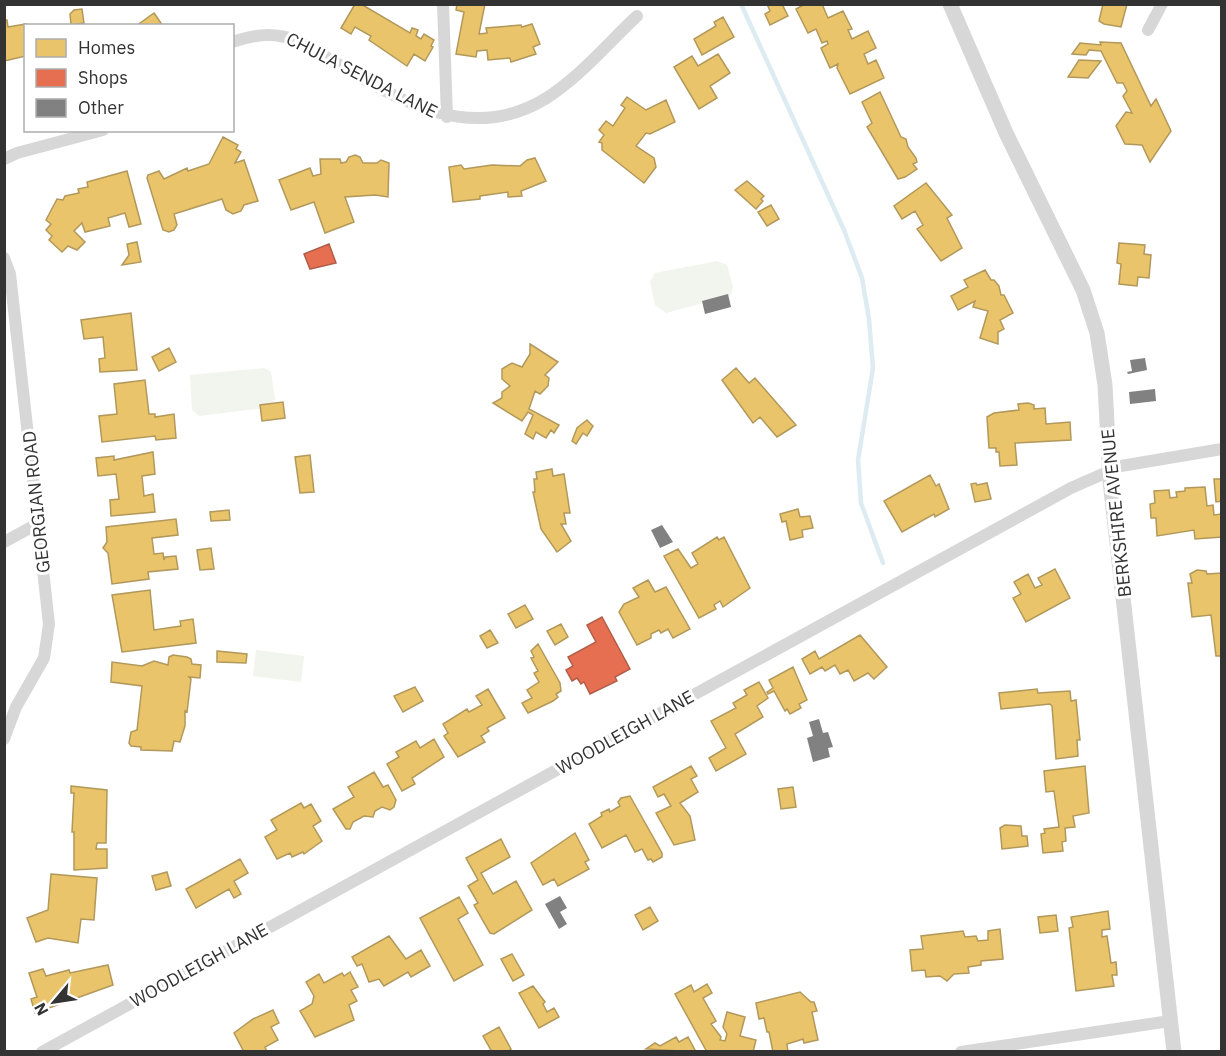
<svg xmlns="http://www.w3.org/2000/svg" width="1226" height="1056" font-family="'IBM Plex Sans',sans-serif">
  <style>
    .green { fill: #f1f5ed }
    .homes { fill: #e9c46a; stroke: #b2985a; stroke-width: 1.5 }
    .shops { fill: #e76f51; stroke: #b15d48; stroke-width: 1.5 }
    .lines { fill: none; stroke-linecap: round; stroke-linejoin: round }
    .stream { stroke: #ddebf3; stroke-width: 4.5 }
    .building { fill: #818181 }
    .minor { stroke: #d7d7d7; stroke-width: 12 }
    .tertiary { stroke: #d7d7d7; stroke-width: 15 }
    .labels { text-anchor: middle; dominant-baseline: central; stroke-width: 6; stroke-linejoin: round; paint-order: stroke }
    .street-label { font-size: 18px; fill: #333; stroke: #fff }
  </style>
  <rect width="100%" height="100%" fill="#fff"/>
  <!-- green -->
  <path class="green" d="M717,261L727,265L733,287L731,295L666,313L655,305L650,282L655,273Z
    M264,368L271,372L275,399L271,407L199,416L192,410L190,375Z
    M256,650L304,656L301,682L253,676Z"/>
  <!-- homes -->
  <path class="homes" d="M355,4H361L410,33L412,28L418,30L416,36L421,39L424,34L434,40L431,46L433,47L425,61L414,54L407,66L369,40L371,36L355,27L351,34L341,28Z
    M457,4H485L479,34L487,33L486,28L521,25L522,27L532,24L540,44L533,47L536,54L511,62L510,58L488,60L487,50L477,51L476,57L456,54L464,12L456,10Z
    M767,4H782L788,16L770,25L765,14L770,11Z
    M805,4H822L828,18L843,11L852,29L848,30L852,39L868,31L876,48L864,54L868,64L876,60L884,78L850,94L837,68L838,64L830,68L821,48L828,44L827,41L822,43L816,29L808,33L796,9Z
    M1103,4H1127L1121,27L1104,24L1099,21Z
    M82,9L84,23L71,25L70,14L74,10Z
    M154,13L163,26H136Z
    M723,17L734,37L702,55L694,39L716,26L714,22Z
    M4,20H7L8,27L26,24V56L4,61Z
    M1100,42L1121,43L1151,106L1156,99L1171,131L1150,162L1142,145L1125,144L1116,126L1126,112L1132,113L1123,96L1127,91L1123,83H1117L1101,51L1089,50L1086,55L1072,54L1080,43L1101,45Z
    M718,54L730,73L710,86L717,98L699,109L674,67L692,56L698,66Z
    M1079,60L1101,61L1088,78L1068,77Z
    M880,92L901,137L906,139L908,147L916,158L917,162L913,164L917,169L905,177L898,179L867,127L872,123L862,102Z
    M627,97L646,110L666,100L675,122L650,134L646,133L636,146L654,158L656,167L644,183L602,150V143L599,142L604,135L599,130L606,121L613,126L625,108L621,105Z
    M223,137L238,145L236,149L241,152L235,163L244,160L258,201L244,205L241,211L233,214L226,210L222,199L174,214L177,225L174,230L169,232L163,230L147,178L148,175L159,171L164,179L187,168L188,171L209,164Z
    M355,155L360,157L363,163H377L381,160L389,163L388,197L375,195L345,197L354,222L325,233L314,202L291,210L279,180L310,168L313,176L321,174L320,159H340L341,163L346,162L349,157Z
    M535,158L546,181L521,191L522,196L508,197V192L480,196V199L453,202L449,167L461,165L464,169L492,165L520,166L527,160Z
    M127,171L141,224L129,227L125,213L108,218L110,226L85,232L82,223L74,231L85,242L77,250L68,246L62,252L49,240L52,236L46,230L51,224L46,220L57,199L63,200L65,196L79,193L78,189L88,187L87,182Z
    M747,181L764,196L761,199L763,201L756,209L735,190Z
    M926,183L952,215L947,218L962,248L941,261L917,229L923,225L915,211L902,219L894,206Z
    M771,205L779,219L767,226L758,212Z
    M137,242L141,262L122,265L129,255L127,244Z
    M1119,243L1145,245L1144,254L1151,255L1149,278L1138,277L1137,286L1119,284L1121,264L1117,263Z
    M985,270L991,280H994L999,286L1001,295H1004L1013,313L1000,320L1004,329L998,332V344L980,338L988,311L973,307L975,301L958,310L951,296L968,287L964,280Z
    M131,313L137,370L100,372L99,359L105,358L103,337L84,339L81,320Z
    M530,344L558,362L545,375L549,378L548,386L540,394L535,391L529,409L559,425L554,433L551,430L546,438L536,432L533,439L525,434L533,415L528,412L522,421L493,403L502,398V392L510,386L502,379V369L512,363L522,367L530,354Z
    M169,348L176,362L159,371L152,357Z
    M736,368L749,383L755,378L796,425L777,437L760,417L753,423L722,380Z
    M145,380L149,414H155V417L174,414L176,438L156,440L155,436L102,442L99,416L117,414L114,384Z
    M283,402L285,418L262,421L260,405Z
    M1028,403L1034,405V409L1045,408L1046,424L1070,422L1071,440L1015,443L1017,465L1000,466L999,452H996V448H989L987,417L994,413L1019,410L1018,404Z
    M587,420L593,426L587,436L583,433L576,444L572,441L577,428Z
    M153,452L155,474L142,476L144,496L153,494L155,512L111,516L110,500L119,499L116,474L98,476L96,458L114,456V460Z
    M310,455L314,492L300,493L295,457Z
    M552,469L553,476L564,474L570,513H564L566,524H561L571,541L557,552L541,529L533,492H535L534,479H537L536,472Z
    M930,475L936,486L939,484L949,509L935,517L934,514L902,532L884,501Z
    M1214,479H1222V501L1216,502Z
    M976,483L977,485L987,483L991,499L975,502L971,484Z
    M1205,487L1207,506L1213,505L1214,515L1221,514L1222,537L1195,539L1194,530L1157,536L1156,518H1151L1150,504L1155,503L1154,491L1169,490L1170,498L1177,497L1176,492L1185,491V488Z
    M798,509L800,517L810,516L813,528L802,530L803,537L790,540L786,521L782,522L780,514Z
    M229,510L230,520L211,521L210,512Z
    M176,519L178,535L152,538L154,554L163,553L164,560L165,557L176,556L178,569L148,572L149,579L112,584L108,553L103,548L107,542L106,527Z
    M717,537L719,540L724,537L750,588L723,607L720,601L714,605L716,609L699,618L664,556L678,549L691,568L698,564L692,553Z
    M211,548L214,569L200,570L197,550Z
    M1055,569L1070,598L1026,622L1013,598L1021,594L1014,582L1028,574L1035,588L1042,585L1038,578Z
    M1197,570L1206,571L1207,574L1222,573V656H1216L1211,615L1192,617L1188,583H1192L1190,574Z
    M648,580L655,592L666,587L690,629L673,638L668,629L661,633L659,630L651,634V638L637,645L619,612L624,604L639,597L633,588Z
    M150,590L154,630L181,626L180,621L193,619L196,643L122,652L112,595Z
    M525,605L533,619L516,628L508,614Z
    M561,624L568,637L555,645L547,631Z
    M490,630L498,643L487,648L480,636Z
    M860,635L887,667L874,679L868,673L854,681L848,670L840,674L835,665L825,671L822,667L810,674L802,659L815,651L819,659Z
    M538,644L560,683L561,691L556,694L558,697L553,701L528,713L522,703L532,698L527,690L539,682L534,673L538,671L531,658L534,657L531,651Z
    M217,651L247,654L246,663L217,662Z
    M173,655L187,657L191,659L192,664L201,665L200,678L189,677L191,679L187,712L185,711V726L180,742L174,741L172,751L141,750V747L131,746L129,743L131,732L137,730L142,686L111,682L112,662L142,666L154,661L168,665L169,657Z
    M793,667L807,700L799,704L801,708L790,714L787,709L785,711L774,691L768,694L767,692L773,688L769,680Z
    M759,682L768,698L757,706L763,717L735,734L746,754L716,771L709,758L726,748L711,721L736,708L733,703L747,695L744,690Z
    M415,687L423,701L403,712L394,696Z
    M488,689L505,718L487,728L489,731L481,736L485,742L458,757L444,736L448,733L443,724L467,709L469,712L482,705L476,696Z
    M1037,689L1038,693L1070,691L1071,701L1076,700L1080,740H1077L1078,756L1056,759L1052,706L1050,704L1001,709L999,693Z
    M434,739L444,757L412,778L415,784L402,791L387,764L399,757L396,752L416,741L420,748Z
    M691,766L697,776L691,779L698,792L680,803L690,816L695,840L674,845L656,813L671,806L664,794L658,797L653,787Z
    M1085,766L1089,813L1073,816L1075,827L1065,828L1066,841L1062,842L1063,851L1043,853L1041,834L1045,833L1044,829L1059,827L1054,791L1046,792L1044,771Z
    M374,772L383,787L388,785L396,800L394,807L390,810L382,807L375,811L373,817L364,816L353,822L350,829H346L333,809L354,797L348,787Z
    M71,786L107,790L106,843H97L96,849H107V868L74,870V832H72L74,793H71Z
    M793,787L796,807L781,809L778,789Z
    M630,796L662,853V857L653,862L651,859L648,860L642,849L635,852L626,835L602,848L589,824L602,816L601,813L609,809L610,812L620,806L618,802L621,798Z
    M301,803L304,808L311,804L321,821L313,826L322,841L304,854L303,852L292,857L290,853L277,859L265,837L277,830L271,820Z
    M1005,825L1021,826L1022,836H1027L1028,846L1002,849L1000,828Z
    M575,833L589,860L585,862L589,869L558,886L554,879L543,885L531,863Z
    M501,839L510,857L481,873L493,894L516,881L532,910L494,934L490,933L474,905L478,903L468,886L478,880L466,858Z
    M240,859L248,873L234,881L241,894L234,898L229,889L196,908L186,889Z
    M167,872L171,886L156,890L152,876Z
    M51,874L97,878L94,920L81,919L78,943L48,938L36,942L27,918L48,910Z
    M459,897L468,913L458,919L483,965L454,981L420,918Z
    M650,907L658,921L643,930L635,915Z
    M1108,911L1110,929L1102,930V937L1107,936L1111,963L1116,962L1117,975H1112L1114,986L1076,991L1069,928L1073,927L1071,917Z
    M1056,915L1058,931L1040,933L1038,917Z
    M1000,929L1003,959L981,961V965L968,967L969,973L954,974L947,981L940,976L926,977L925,970L912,971L910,950L923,949L921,936L963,931L965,937L976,936L978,941L988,940V931Z
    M389,936L406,959L421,950L430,966L411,977L408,972L384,986L379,979L369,982L362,964L357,966L352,957Z
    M512,954L524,975L513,981L501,959Z
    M108,965L113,985L35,1013L31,999L37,997L29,973L43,969L46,976L69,970L70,973Z
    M350,972L358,987L351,990L357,1001L349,1005L354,1020L315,1037L300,1011L312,1004L314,996L306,982L319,974L324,983L342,973L344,976Z
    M707,984L712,993L703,998L716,1021L711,1024L721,1037L720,1040L725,1041L727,1034L723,1027L727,1012L745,1017L740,1036L756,1040L753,1052H707L675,994L691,985L694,992Z
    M533,986L545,1002L543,1004L547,1012L554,1008L559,1017L539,1028L519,993Z
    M800,992L811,1002H814L817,1011L812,1012L818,1040L804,1043L803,1039L797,1041L787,1044L788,1052H773L769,1032H767L764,1018L759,1019L756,1003Z
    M273,1010L279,1023L271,1027L278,1040L265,1047L267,1052H244L234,1033L253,1019Z
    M499,1027L511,1049L507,1052H492L483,1036Z
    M676,1037L679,1042L688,1037L696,1052L646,1049L655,1043L660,1046Z"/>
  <!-- shops -->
  <path class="shops" d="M329,244L336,263L310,269L304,254Z
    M602,617L630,669L615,677L617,681L590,694L584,682L581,684L577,678L572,681L566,670L573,666L568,657L596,642L587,625Z"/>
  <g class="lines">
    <!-- stream -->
    <path class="stream" d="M741,4L844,230L862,278L869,319L873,368L858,460L861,503L883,563"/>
  </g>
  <!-- building -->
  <path class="building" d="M728,294L731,307L705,314L702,301Z
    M1145,358L1147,370L1128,374L1127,372L1132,371L1130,360Z
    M1155,389L1156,401L1130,404L1129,392Z
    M662,525L673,542L660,548L651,530Z
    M819,719L823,733L828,732L833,747L828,748L830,757L813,762L807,738L813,736L809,722Z
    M560,896L567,908L560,912L567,924L559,929L545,904Z"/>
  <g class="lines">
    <!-- minor -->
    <path class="minor" d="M443,4L447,117
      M1148,30L1162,4
      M232,42C256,34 275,32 298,41C375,83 457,152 545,99C579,78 608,43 637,16
      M4,159L17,153L103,130
      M4,258L10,274L49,624L44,658L16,707L4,739
      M4,542L39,523
      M42,1052L1071,488L1121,466L1222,449
      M961,1052L1170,1021"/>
    <!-- tertiary -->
    <path class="tertiary" d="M950,4L1006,133L1083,290L1097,333L1105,385L1110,481L1174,1052"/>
  </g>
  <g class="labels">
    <!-- street labels -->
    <g class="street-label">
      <text transform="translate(362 75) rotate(27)">CHULA SENDA LANE</text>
      <text transform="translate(36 502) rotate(-96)">GEORGIAN ROAD</text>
      <text transform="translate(1116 513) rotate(-96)">BERKSHIRE AVENUE</text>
      <text transform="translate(625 732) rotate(-29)">WOODLEIGH LANE</text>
      <text transform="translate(199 965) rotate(-29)">WOODLEIGH LANE</text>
    </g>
  </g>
  <!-- border -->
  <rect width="1226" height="1056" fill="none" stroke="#333333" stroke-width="12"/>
  <!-- legend -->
  <rect x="24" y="24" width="210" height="108" fill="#ffffff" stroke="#adadad" stroke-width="1.5"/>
  <rect x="36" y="39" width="30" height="18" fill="#e9c46a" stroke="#adadad" stroke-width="1.5"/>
  <text x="78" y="54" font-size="18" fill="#333333">Homes</text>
  <rect x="36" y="69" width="30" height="18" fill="#e76f51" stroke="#adadad" stroke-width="1.5"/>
  <text x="78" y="84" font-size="18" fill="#333333">Shops</text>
  <rect x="36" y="99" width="30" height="18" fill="#818181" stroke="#adadad" stroke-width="1.5"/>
  <text x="78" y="114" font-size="18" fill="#333333">Other</text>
  <!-- north arrow -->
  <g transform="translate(54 1002) rotate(241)" stroke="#ffffff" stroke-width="4.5" paint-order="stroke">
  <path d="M0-4.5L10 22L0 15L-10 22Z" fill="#333333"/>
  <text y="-9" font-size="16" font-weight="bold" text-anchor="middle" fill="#333333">N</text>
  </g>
</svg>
